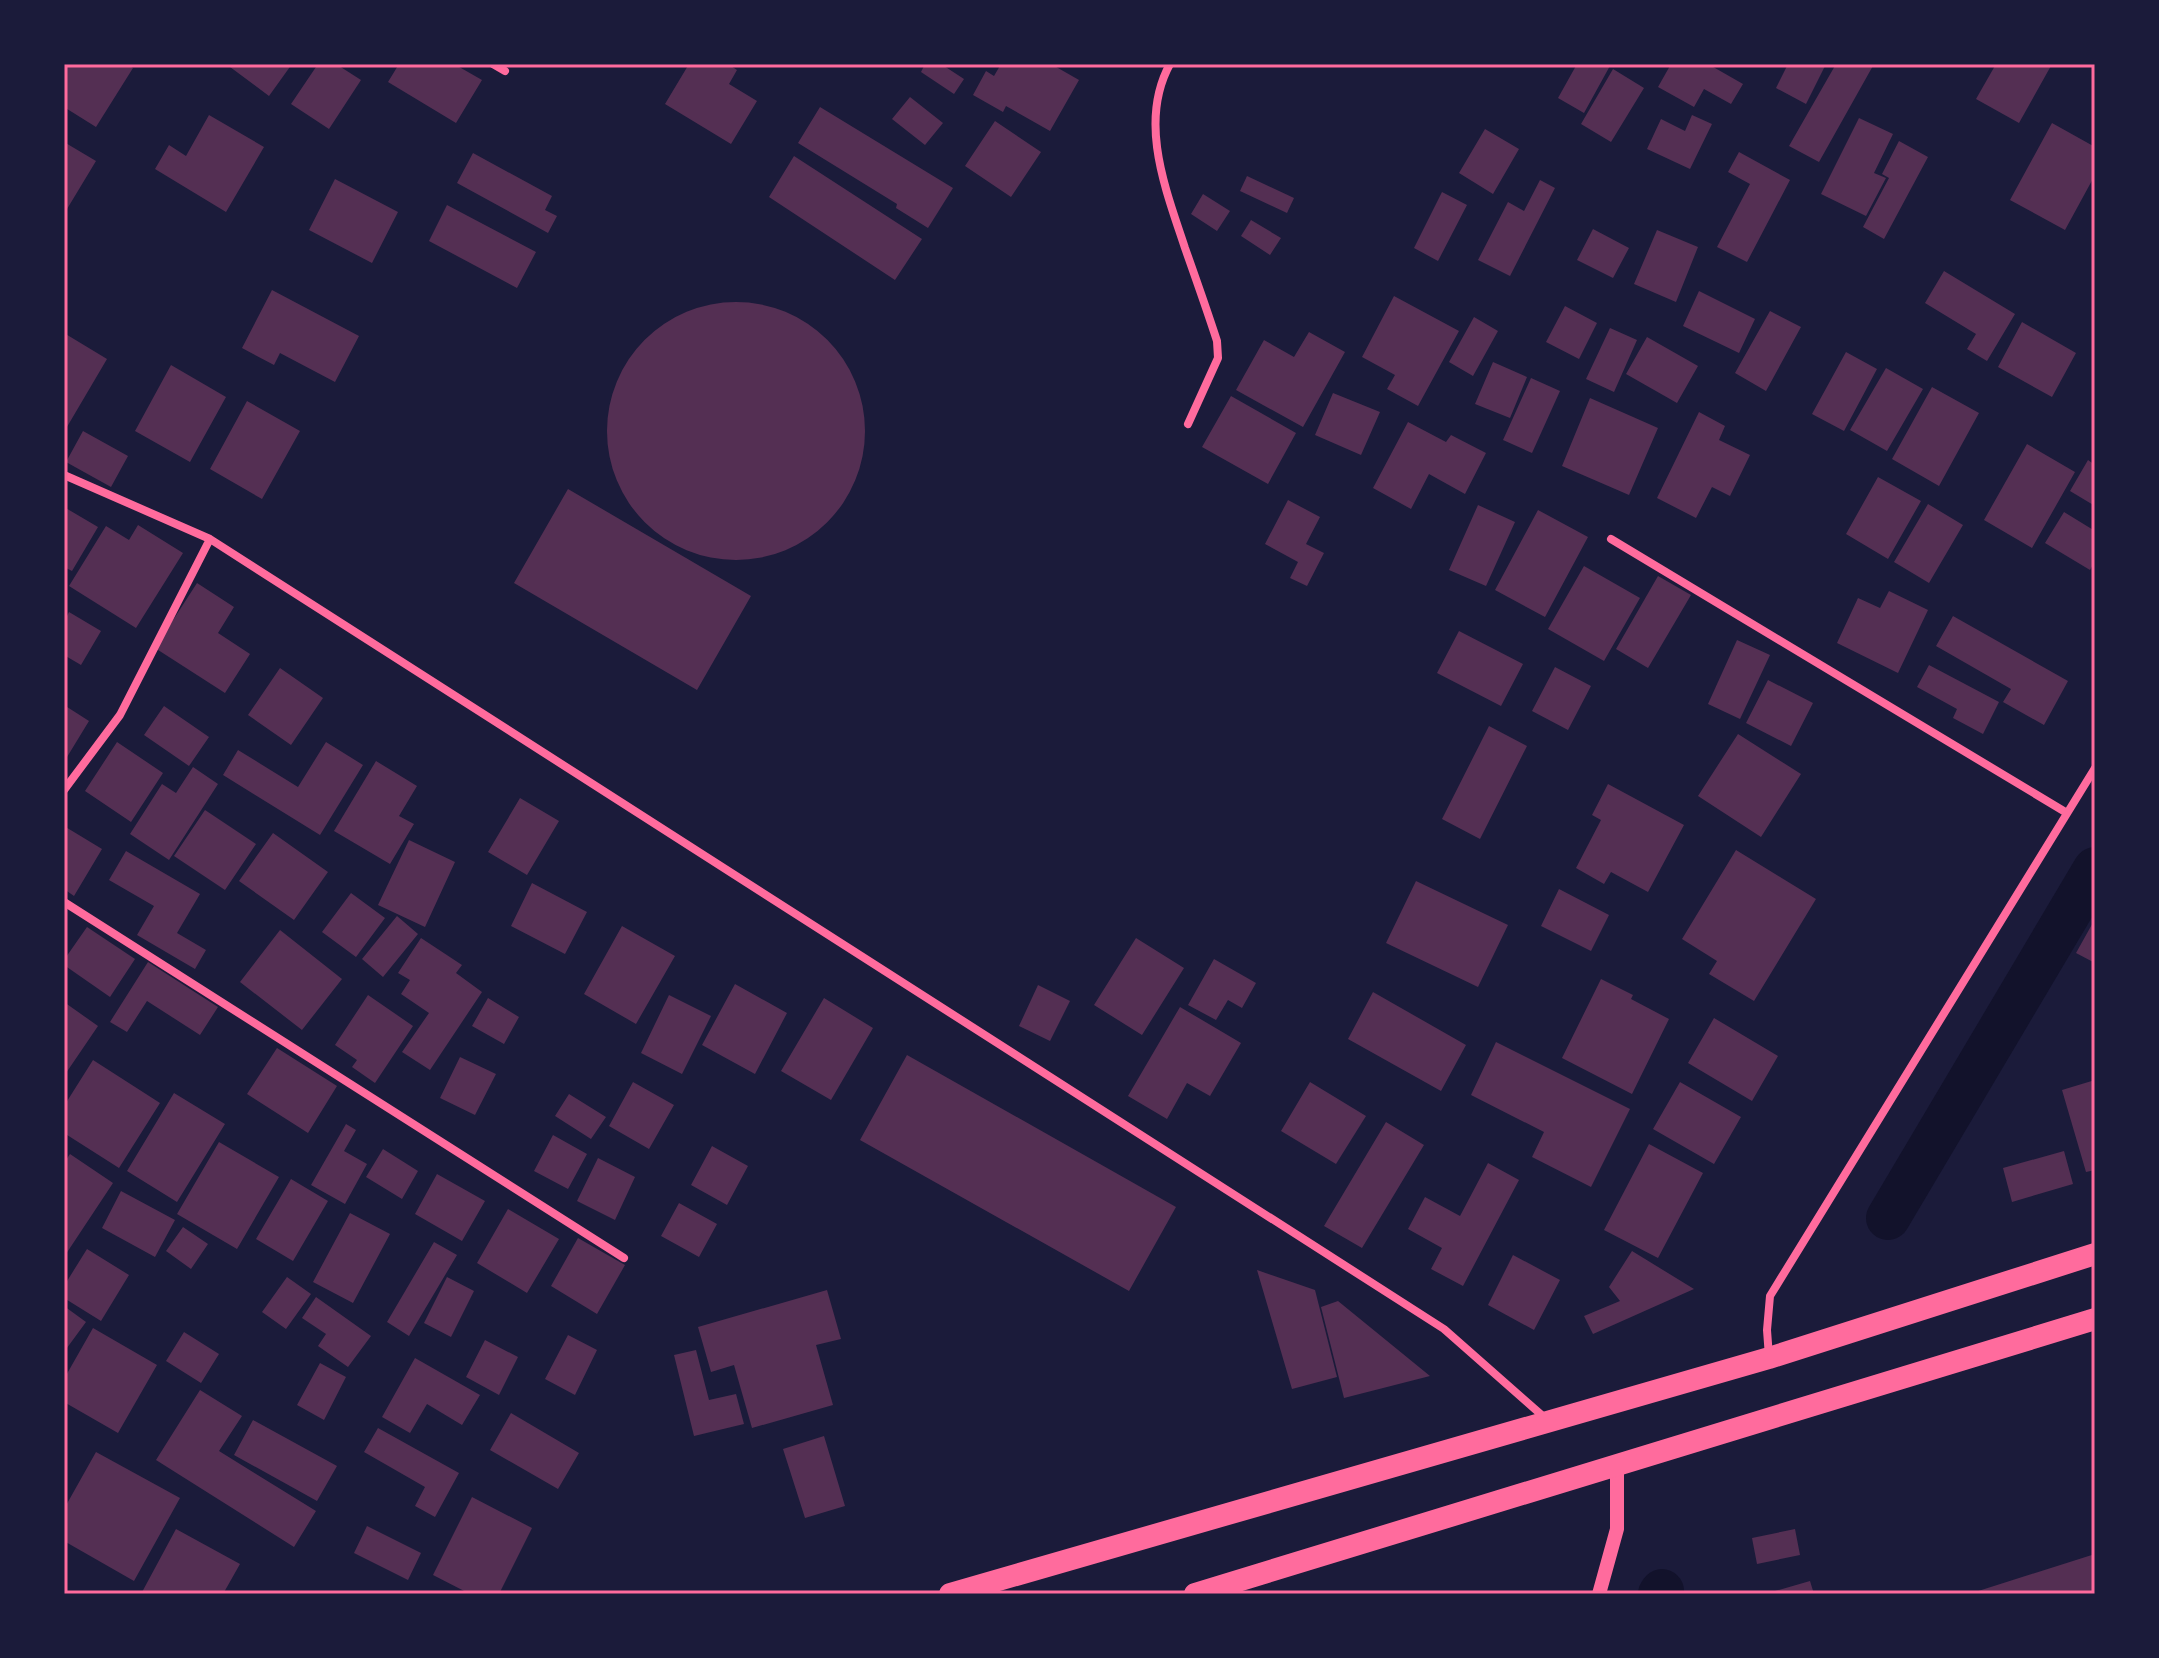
<svg xmlns="http://www.w3.org/2000/svg" width="2159" height="1658" font-family="'Fira Sans',sans-serif">
  <style>
    .lines { fill: none; stroke-linecap: round; stroke-linejoin: round }
    .canal { stroke: #12122b; stroke-width: 44 }
    .building { fill: #542f53 }
    .minor { stroke: #ff6b9d; stroke-width: 8 }
    .tertiary { stroke: #ff6b9d; stroke-width: 14 }
    .trunk { stroke: #ff6b9d; stroke-width: 22 }
    .neatline { fill: none; stroke: #ff6b9d; stroke-width: 3 }
  </style>
  <rect width="100%" height="100%" fill="#1b1b3a"/>
  <g class="lines">
    <!-- canal -->
    <path class="canal" d="M1888,1218L2095,869
      M1660,1594L1662,1591"/>
  </g>
  <!-- building -->
  <path class="building" d="M68,64H126L133,68L96,127L64,107V71Z
    M226,64H292L269,96Z
    M318,64H336L361,80L329,129L291,104Z
    M399,64H454L482,80L456,123L388,82Z
    M689,64H728L737,70L729,84L757,101L731,144L665,104Z
    M925,64H941L964,79L954,94L921,72Z
    M1001,64H1051L1079,80L1050,131L1006,106L1003,112L973,95L986,71L994,76Z
    M1577,64H1611L1584,113L1558,98Z
    M1671,64H1708L1743,84L1731,104L1704,89L1694,107L1658,87Z
    M1788,64H1826L1806,104L1776,88Z
    M1836,64H1874L1819,162L1789,146Z
    M1996,64H2052L2019,123L1976,99Z
    M1613,69L1644,88L1611,142L1581,124Z
    M910,97L943,123L925,145L892,119Z
    M820,107L953,188L928,228L896,208L897,204L798,143Z
    M209,115L264,147L226,212L155,169L169,145L186,156Z
    M1692,115L1712,124L1690,169L1647,149L1661,119L1685,131Z
    M1859,118L1893,134L1874,173L1886,178L1866,216L1821,194Z
    M995,121L1041,152L1011,197L965,166Z
    M2052,123L2095,147V175L2065,230L2010,200Z
    M1485,129L1519,149L1493,194L1459,173Z
    M1899,141L1928,157L1884,239L1863,227L1889,178L1882,174Z
    M64,142L96,161L64,214Z
    M1739,152L1790,180L1747,262L1717,247L1750,184L1728,172Z
    M473,153L552,196L545,210L557,216L548,233L457,183Z
    M794,156L922,239L895,280L769,197Z
    M1247,176L1294,198L1287,213L1240,191Z
    M335,179L398,212L372,263L309,230Z
    M1540,180L1555,188L1510,276L1478,260L1508,202L1524,211Z
    M1442,192L1467,205L1438,261L1414,248Z
    M1203,194L1230,211L1217,231L1191,214Z
    M447,205L536,252L517,288L429,241Z
    M1251,220L1281,238L1270,255L1241,236Z
    M1593,229L1629,248L1613,278L1577,260Z
    M1657,230L1698,247L1676,302L1634,284Z
    M1944,271L2015,314L1987,361L1967,349L1976,334L1925,303Z
    M272,290L359,336L335,382L280,353L274,365L242,348Z
    M1699,291L1755,319L1739,353L1683,326Z
    M1394,296L1459,331L1418,406L1387,389L1395,375L1362,357Z
    M607 431a129 129 0 1 1 258 0a129 129 0 1 1-258 0Z
    M1565,306L1597,323L1579,359L1546,342Z
    M1770,311L1801,327L1766,391L1735,373Z
    M1474,317L1498,331L1473,376L1449,362Z
    M2022,322L2076,353L2052,397L1998,367Z
    M1610,328L1637,340L1614,392L1586,379Z
    M1309,332L1345,352L1303,427L1236,390L1264,340L1294,357Z
    M64,333L107,359L64,432Z
    M1647,337L1698,366L1677,403L1626,374Z
    M1846,352L1877,369L1844,431L1812,414Z
    M1493,362L1527,377L1510,418L1475,404Z
    M171,365L226,397L190,462L135,431Z
    M1886,368L1923,389L1887,451L1850,430Z
    M1531,378L1560,391L1532,453L1503,440Z
    M1932,387L1979,413L1939,486L1892,459Z
    M1333,393L1380,412L1361,455L1315,435Z
    M1231,396L1296,433L1268,484L1202,447Z
    M1590,398L1658,428L1629,495L1562,466Z
    M247,401L300,431L262,499L210,469Z
    M1699,412L1725,426L1719,440L1750,455L1730,496L1712,487L1696,518L1657,498Z
    M1408,422L1446,442L1451,435L1486,453L1465,494L1429,474L1411,509L1373,488Z
    M83,431L128,456L111,487L66,462Z
    M2027,444L2075,472L2032,548L1984,520Z
    M2088,460L2095,465V506L2070,491Z
    M1878,477L1921,501L1888,559L1846,534Z
    M568,489L751,596L697,690L514,583Z
    M1288,500L1320,517L1306,544L1324,553L1307,586L1290,578L1298,562L1265,544Z
    M1928,504L1963,525L1929,583L1894,562Z
    M1478,505L1515,522L1486,586L1449,570Z
    M64,507L98,527L72,571L64,567Z
    M1538,510L1588,537L1545,617L1495,590Z
    M2064,512L2095,531V561L2090,570L2045,543Z
    M138,525L183,553L136,628L69,586L106,526L129,540Z
    M1584,566L1640,598L1604,661L1548,629Z
    M1658,576L1691,595L1648,668L1616,649Z
    M197,583L234,607L218,633L250,654L225,693L155,648Z
    M1889,591L1928,610L1898,673L1837,643L1858,598L1880,608Z
    M69,612L101,631L81,665L64,655V622Z
    M1953,616L2068,681L2044,725L2003,702L2011,689L1936,646Z
    M1459,631L1523,664L1501,706L1437,673Z
    M1737,640L1770,655L1740,719L1708,704Z
    M1929,665L1999,702L1983,734L1953,718L1957,709L1917,687Z
    M1555,667L1591,686L1568,730L1532,711Z
    M280,668L323,698L291,745L248,715Z
    M1768,680L1813,703L1791,746L1746,723Z
    M64,705L89,721L64,762Z
    M164,706L209,737L189,766L144,735Z
    M1489,726L1527,746L1480,839L1442,819Z
    M1738,734L1801,774L1761,837L1698,796Z
    M117,742L163,773L131,822L85,791Z
    M326,742L363,765L320,835L223,775L238,750L298,787Z
    M376,761L417,786L399,816L414,824L390,864L334,831Z
    M193,767L218,784L169,860L130,834L162,784L176,793Z
    M1608,784L1684,825L1648,892L1611,872L1604,884L1576,868L1601,820L1592,815Z
    M520,798L559,821L527,875L488,852Z
    M205,810L256,844L225,890L174,856Z
    M64,826L102,849L74,896L64,889Z
    M273,833L328,872L294,920L239,881Z
    M409,840L455,862L425,927L378,905Z
    M1736,850L1816,899L1754,1001L1709,974L1717,961L1682,939Z
    M126,851L200,894L177,933L206,950L195,969L137,935L154,906L109,880Z
    M1416,881L1508,925L1478,987L1386,943Z
    M532,883L587,912L565,954L511,926Z
    M1559,889L1609,915L1591,951L1541,926Z
    M351,893L385,918L356,957L322,932Z
    M397,916L418,934L383,977L362,959Z
    M2095,919V963L2076,953Z
    M622,926L675,956L636,1024L584,994Z
    M87,927L135,959L110,997L64,965V960Z
    M280,930L342,979L302,1030L240,982Z
    M421,938L462,965L456,973L482,992L430,1070L402,1052L429,1013L401,994L410,980L398,973Z
    M1136,938L1184,968L1142,1035L1094,1005Z
    M1214,959L1256,983L1242,1008L1228,1000L1216,1020L1188,1005Z
    M148,962L218,1007L200,1035L147,1001L127,1032L110,1022Z
    M1601,979L1633,995L1631,999L1669,1019L1632,1094L1562,1058Z
    M735,984L787,1013L755,1074L702,1045Z
    M1038,985L1070,1001L1050,1041L1019,1026Z
    M1373,992L1466,1045L1441,1091L1348,1039Z
    M368,995L413,1026L375,1083L352,1067L357,1060L335,1045Z
    M669,995L711,1016L682,1074L641,1053Z
    M488,998L519,1017L504,1044L472,1026Z
    M824,998L873,1028L831,1100L781,1071Z
    M64,1002L98,1026L64,1076Z
    M1180,1007L1241,1043L1210,1096L1187,1083L1167,1119L1128,1096Z
    M1714,1018L1778,1056L1752,1101L1688,1063Z
    M1496,1042L1630,1109L1591,1187L1532,1157L1544,1132L1471,1095Z
    M277,1048L337,1086L308,1133L247,1094Z
    M907,1055L1176,1207L1129,1291L860,1140Z
    M460,1057L496,1074L475,1115L440,1098Z
    M93,1060L160,1103L119,1168L64,1133V1106Z
    M2095,1080V1170L2086,1172L2062,1090Z
    M633,1082L674,1105L649,1149L609,1126Z
    M1310,1082L1366,1116L1336,1164L1281,1131Z
    M1680,1082L1741,1117L1714,1164L1653,1129Z
    M174,1093L225,1124L177,1202L127,1171Z
    M569,1094L606,1117L591,1139L555,1116Z
    M1386,1122L1424,1145L1362,1248L1324,1226Z
    M346,1124L356,1130L344,1151L367,1164L345,1204L311,1185Z
    M553,1135L587,1154L568,1189L534,1171Z
    M219,1142L279,1177L237,1249L177,1214Z
    M1649,1144L1703,1173L1658,1258L1604,1230Z
    M712,1146L748,1166L727,1205L691,1185Z
    M383,1149L418,1171L402,1199L366,1177Z
    M2064,1151L2073,1184L2012,1202L2003,1168Z
    M70,1154L113,1183L64,1257V1163Z
    M598,1158L635,1177L615,1220L577,1201Z
    M1488,1163L1519,1180L1463,1286L1431,1269L1442,1248L1408,1229L1425,1197L1460,1216Z
    M437,1174L485,1201L462,1241L415,1214Z
    M291,1179L328,1201L293,1261L256,1239Z
    M121,1191L175,1220L155,1257L102,1228Z
    M679,1203L717,1224L699,1257L661,1236Z
    M508,1209L559,1239L527,1293L477,1263Z
    M350,1213L390,1234L353,1303L313,1282Z
    M183,1227L208,1244L191,1269L166,1251Z
    M578,1238L625,1265L597,1314L551,1286Z
    M434,1242L457,1255L409,1336L387,1322Z
    M87,1249L129,1275L101,1321L64,1298V1286Z
    M1632,1251L1694,1289L1593,1334L1584,1316L1620,1301L1609,1287Z
    M1513,1255L1560,1280L1534,1330L1488,1305Z
    M1257,1270L1315,1290L1337,1377L1292,1389Z
    M287,1277L311,1294L286,1329L262,1312Z
    M447,1277L474,1291L451,1337L424,1323Z
    M827,1290L841,1339L816,1345L833,1405L752,1428L734,1365L711,1372L698,1327Z
    M316,1297L371,1336L348,1367L318,1346L326,1334L302,1318Z
    M1338,1301L1430,1376L1344,1398L1321,1307Z
    M64,1306L86,1322L64,1352Z
    M93,1328L157,1365L118,1433L64,1402V1379Z
    M184,1332L219,1354L201,1383L166,1361Z
    M568,1335L597,1350L575,1395L545,1379Z
    M485,1340L518,1357L499,1395L466,1377Z
    M696,1350L709,1400L736,1394L744,1424L694,1436L674,1355Z
    M415,1358L480,1395L462,1425L427,1404L410,1433L382,1417Z
    M320,1363L346,1377L324,1420L297,1405Z
    M200,1390L242,1416L219,1451L316,1511L294,1547L156,1460Z
    M511,1413L579,1453L558,1489L490,1450Z
    M253,1420L337,1466L317,1501L234,1455Z
    M378,1428L459,1473L435,1517L415,1506L425,1487L364,1452Z
    M824,1436L845,1506L805,1518L783,1449Z
    M96,1452L180,1498L134,1581L64,1541V1509Z
    M472,1497L532,1528L499,1594H470L433,1575Z
    M367,1526L421,1553L408,1580L354,1553Z
    M176,1529L240,1564L223,1594H141Z
    M1795,1529L1800,1555L1757,1564L1752,1538Z
    M2095,1554V1594H1972V1593Z
    M1810,1581L1814,1594H1769L1768,1593Z"/>
  <g class="lines">
    <!-- minor -->
    <path class="minor" d="M493,64L505,71
      M1170,64C1138,122 1166,190 1185,248C1196,279 1207,310 1217,341L1218,358L1188,424
      M64,475L210,539L1444,1329L1545,1418
      M1611,539L2067,813
      M64,790L120,715L210,539
      M64,902L624,1258
      M1769,1357L1767,1330L1770,1296L2095,768"/>
    <!-- tertiary -->
    <path class="tertiary" d="M1599,1594L1617,1529V1464"/>
    <!-- trunk -->
    <path class="trunk" d="M950,1594L1769,1358L2095,1254
      M1195,1594L2095,1319"/>
  </g>
  <!-- border -->
  <rect width="2159" height="1658" fill="none" stroke="#1b1b3a" stroke-width="132"/>
  <rect x="66" y="66" width="2027" height="1526" class="neatline"/>
</svg>
